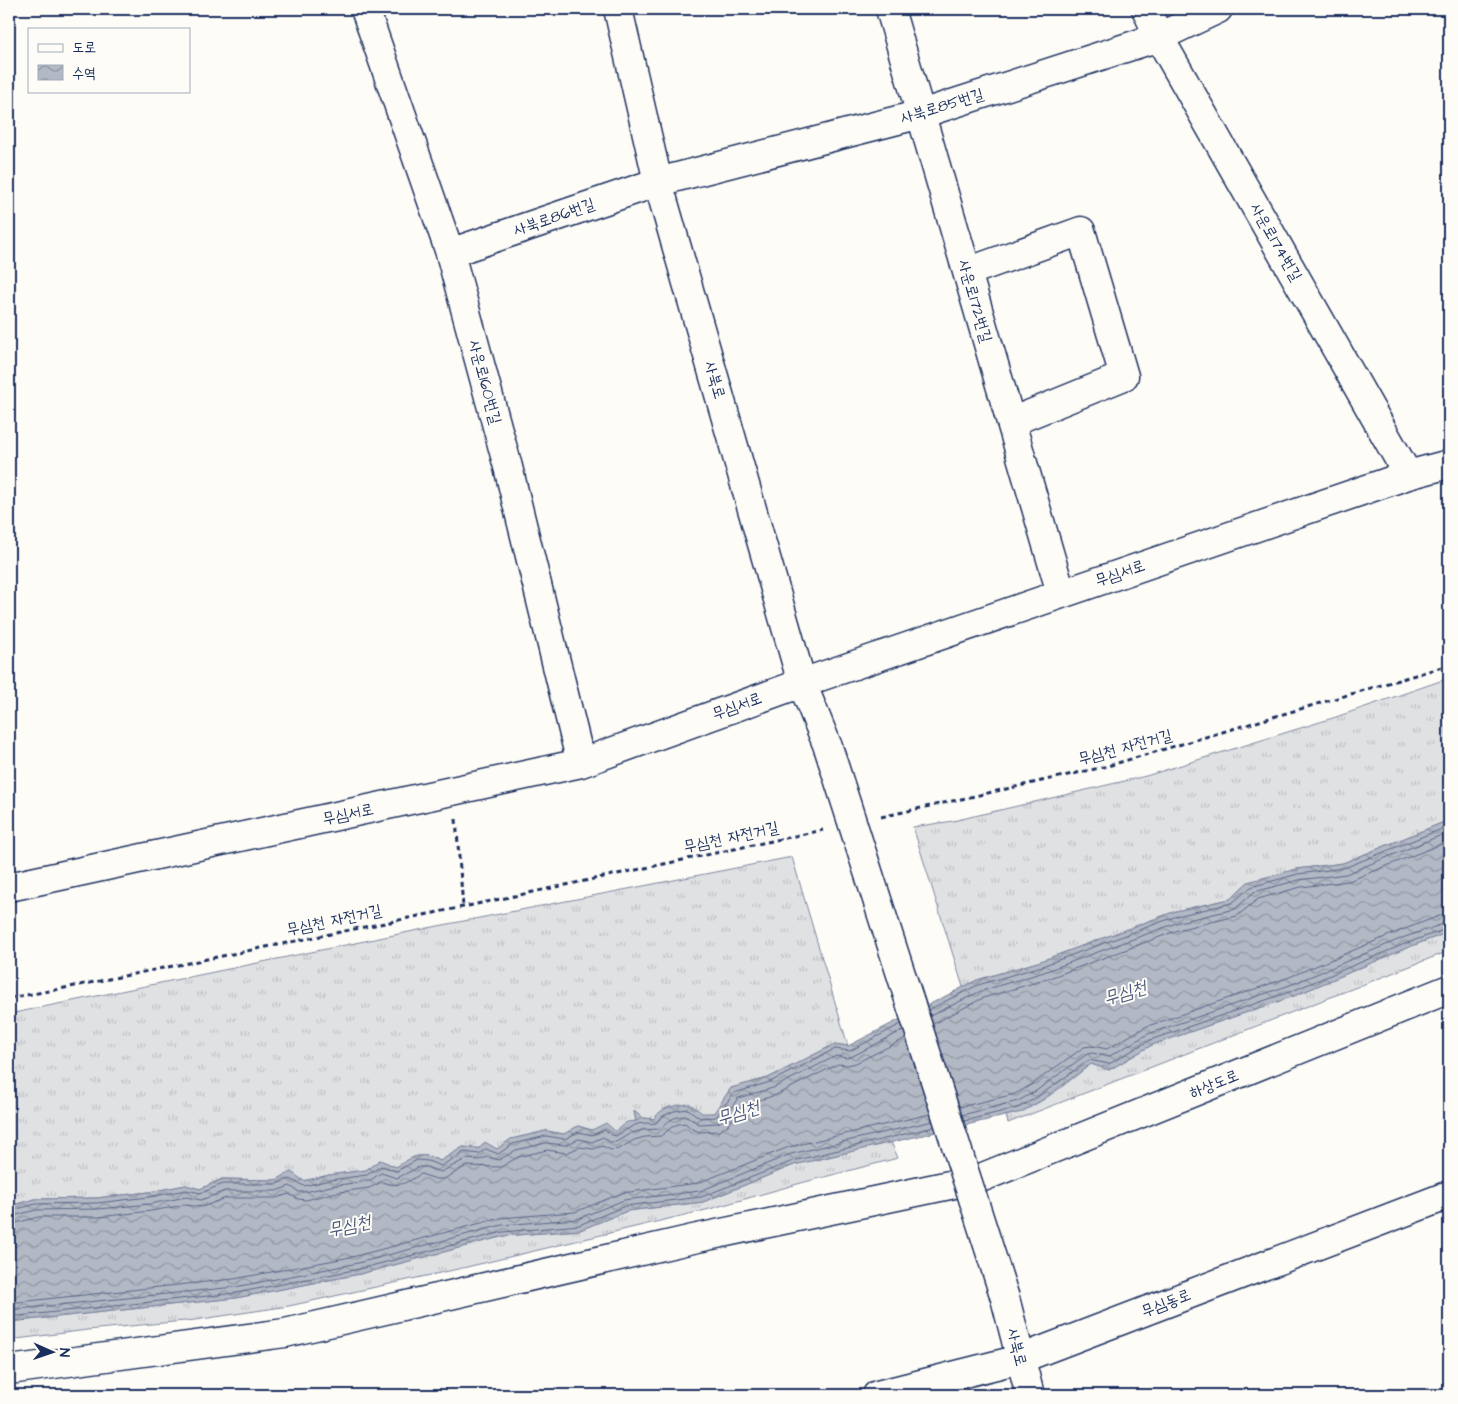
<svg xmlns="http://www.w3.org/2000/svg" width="1458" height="1404" font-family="'Architects Daughter','Poor Story',sans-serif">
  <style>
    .grass { fill: url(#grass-tufts); stroke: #7e88a0 }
    .water { fill: url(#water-waves); stroke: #76819c }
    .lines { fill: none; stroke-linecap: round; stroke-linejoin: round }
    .shore { stroke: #586687; stroke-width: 1 }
    .minor-casing { stroke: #1b2f5e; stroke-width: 31 }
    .major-casing { stroke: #1b2f5e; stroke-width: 31 }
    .path { stroke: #1b2f5e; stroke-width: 3; stroke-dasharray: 5 4; stroke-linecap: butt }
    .minor { stroke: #fdfcf7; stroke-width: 28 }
    .major { stroke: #fdfcf7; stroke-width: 28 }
    .minor-bridge-casing { stroke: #1b2f5e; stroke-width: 31; stroke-linecap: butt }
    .minor-bridge { stroke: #fdfcf7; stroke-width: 28 }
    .labels { text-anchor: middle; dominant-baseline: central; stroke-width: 4; stroke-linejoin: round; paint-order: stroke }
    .street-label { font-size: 16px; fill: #1b2f5e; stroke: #fdfcf7 }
    .water-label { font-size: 18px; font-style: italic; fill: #49587d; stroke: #fdfcf7 }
  </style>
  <defs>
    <pattern id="grass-tufts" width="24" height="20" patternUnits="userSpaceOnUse" patternTransform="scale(1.25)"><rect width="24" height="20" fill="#e0e1e3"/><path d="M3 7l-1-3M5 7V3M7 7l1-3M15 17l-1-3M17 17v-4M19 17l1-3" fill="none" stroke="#c0c1c5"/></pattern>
    <pattern id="water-waves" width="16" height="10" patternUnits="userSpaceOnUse" patternTransform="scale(1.25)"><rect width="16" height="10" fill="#b3b8c5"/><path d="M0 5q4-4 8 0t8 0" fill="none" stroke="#9196a3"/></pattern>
  </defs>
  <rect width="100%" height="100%" fill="#fdfcf7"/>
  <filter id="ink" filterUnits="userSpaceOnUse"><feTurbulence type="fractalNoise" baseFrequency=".02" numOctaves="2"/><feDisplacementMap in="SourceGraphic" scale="10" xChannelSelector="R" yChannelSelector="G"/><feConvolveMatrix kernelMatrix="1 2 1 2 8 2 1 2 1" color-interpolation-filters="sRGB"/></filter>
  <g filter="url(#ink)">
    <!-- grass -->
    <path class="grass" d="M1449,678V820L1343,863L1297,869L1248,882L1230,899L1176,911L1041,961L977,980L963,987L913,827L953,821L1146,776L1336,717Z
      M792,857L848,1046L835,1044L768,1078L731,1088L714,1113L654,1119L643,1118L634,1112L636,1121C623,1123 623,1129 614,1132C605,1134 587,1129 578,1126L564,1134L546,1131L511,1139L497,1149L463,1147L440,1161C420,1151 414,1156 396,1167L380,1160L366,1170L329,1175L303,1181L291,1172L276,1180L222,1179L200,1189L186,1185L149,1192L96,1198L35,1199L9,1206V1014L433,927Z
      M1449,932V951L1008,1123L1006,1116C1039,1108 1065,1084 1091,1064L1109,1070L1152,1045L1294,996L1409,947Z
      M891,1142L898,1158L801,1183L706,1210L467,1267L289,1306L195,1320L87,1330L9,1340V1322L236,1298L360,1274L504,1236L580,1230L627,1211L703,1202L794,1165Z"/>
    <!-- water -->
    <path class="water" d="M1449,820V932L1409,947L1294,996L1152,1045L1109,1070L1091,1064L1042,1100L1022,1112L794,1165L703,1202L627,1211L580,1230L504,1236L360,1274L236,1298L9,1322V1206L35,1199L96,1198L149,1192L186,1185L200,1189L222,1179L276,1180L291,1172L304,1181L329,1175L366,1170L380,1160L396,1167C414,1156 420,1151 440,1161L463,1147L479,1149L485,1142L497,1149L511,1139L546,1131L564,1134L578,1126L592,1130L606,1123L615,1131L627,1122L636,1121L634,1111L643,1118L654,1119C662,1106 676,1105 690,1104L702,1113H714L731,1088L768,1078L835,1044L848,1046L977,980L1041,961L1176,911L1230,899L1248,882L1297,869L1343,863Z"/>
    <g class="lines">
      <!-- shore -->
      <path class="shore" d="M928,1010L978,985L1042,966L1177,916L1232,903L1251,887L1298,874L1344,868L1449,826
        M930,1016L981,991L1044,972L1179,922L1235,909L1254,892L1299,880L1346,874L1449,832
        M933,1024L983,998L1047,979L1181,929L1237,916L1258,899L1301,887L1349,881L1449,841
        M960,1107L1015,1094L1031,1085L1084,1047L1092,1046L1107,1049L1145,1027L1287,978L1402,930L1442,915L1449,914
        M962,1115L1018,1101L1036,1091L1087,1054L1093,1053L1108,1057L1148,1034L1290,985L1405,937L1449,922
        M964,1121L1020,1107L1039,1096L1089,1060L1109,1064L1150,1040L1292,991L1407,943L1449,928
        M9,1211L36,1204L97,1203L149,1197L186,1190L201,1193L223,1184H276L290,1179L304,1186L330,1180L367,1175L381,1166L397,1171L417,1160L428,1161L441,1166L464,1152L479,1154L486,1149L498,1154L513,1144L546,1136L565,1139L578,1132L592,1135L605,1130L612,1135L616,1136C625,1131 633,1124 643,1123C647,1123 652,1124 656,1123L663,1116L674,1111L688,1109L700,1118L716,1117L734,1093L770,1082L835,1049L850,1051L901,1024
        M9,1217L36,1210L98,1209L150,1204L186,1197L201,1200L225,1191H276L290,1186L299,1192H305L331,1186L369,1181L381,1173L397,1178L419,1167H426L441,1172L466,1159L479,1160L487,1157L499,1160L516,1150L546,1143L565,1145L579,1139L592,1142L603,1137L610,1142H616L631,1133L643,1130L659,1129C671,1121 669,1117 687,1116L699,1124L718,1123L724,1119L738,1098L773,1088L836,1056L847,1058L853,1056L903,1030
        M9,1225L38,1217H99L151,1211L185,1205L202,1207L226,1198H276L289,1194L298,1199L306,1200L333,1193L369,1188L382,1182C400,1188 405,1183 421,1174L436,1179H444L467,1166L501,1167L518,1157L547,1150L566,1153L580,1147L593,1149L602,1146L611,1150L619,1149L634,1140L645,1137L661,1136L672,1127L678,1124L685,1123L692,1129L700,1132L719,1131L728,1125L743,1105L776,1095L838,1064L848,1065L856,1063L906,1038
        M9,1303L234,1279L356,1256L500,1218L575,1212L622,1193L698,1183L789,1147L930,1114
        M9,1310L235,1287L358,1263L502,1225L577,1219L624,1200L700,1191L791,1154L933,1121
        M9,1317L236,1293L359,1269L503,1232L579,1225L625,1206L701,1197L793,1161L934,1127"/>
      <defs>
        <path id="minor" d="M365,9L450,253L508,467L581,763
          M618,9L658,182L802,683L828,747
          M890,9L1061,593
          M1146,9L1159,37L1408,475
          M450,253L658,182L921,114L1159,37L1218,9
          M967,272L1081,231L1124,376L1011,422
          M9,887L581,763L802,683L1408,475L1449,464
          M1005,1298L1030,1395
          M9,1370L285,1333L693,1239L978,1179L1449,989"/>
        <path id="major" d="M877,1395L1020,1359L1449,1195"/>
      </defs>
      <!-- minor casing -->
      <use href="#minor" class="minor-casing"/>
      <!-- major casing -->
      <use href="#major" class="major-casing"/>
      <!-- path -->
      <path class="path" d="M881,817L1104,767L1449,665
        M456,819L463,907
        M9,998L55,990L463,907L823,830"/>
      <!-- minor -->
      <use href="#minor" class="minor"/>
      <!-- major -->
      <use href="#major" class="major"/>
      <defs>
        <path id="minor-bridge" d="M828,747L1005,1298"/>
      </defs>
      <!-- minor-bridge casing -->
      <use href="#minor-bridge" class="minor-bridge-casing"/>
      <!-- minor-bridge -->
      <use href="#minor-bridge" class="minor-bridge"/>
    </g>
  </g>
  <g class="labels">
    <!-- street labels -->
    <g class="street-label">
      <text transform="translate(942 106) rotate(-17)">사북로85번길</text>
      <text transform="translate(554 217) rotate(-19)">사북로86번길</text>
      <text transform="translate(1276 242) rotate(60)">사운로174번길</text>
      <text transform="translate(975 301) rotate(74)">사운로172번길</text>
      <text transform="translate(715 380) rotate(74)">사북로</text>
      <text transform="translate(485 382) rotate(75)">사운로160번길</text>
      <text transform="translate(1120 573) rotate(-19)">무심서로</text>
      <text transform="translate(737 706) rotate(-20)">무심서로</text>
      <text transform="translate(1125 747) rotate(-15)">무심천 자전거길</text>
      <text transform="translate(348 814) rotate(-12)">무심서로</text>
      <text transform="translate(731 837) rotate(-12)">무심천 자전거길</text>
      <text transform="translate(334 920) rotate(-12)">무심천 자전거길</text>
      <text transform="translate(1214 1084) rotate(-22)">하상도로</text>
      <text transform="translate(1166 1303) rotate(-21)">무심동로</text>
      <text transform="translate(1017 1347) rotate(76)">사북로</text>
    </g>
    <!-- water labels -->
    <g class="water-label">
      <text transform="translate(1125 993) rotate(-17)">무심천</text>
      <text transform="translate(738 1113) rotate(-17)">무심천</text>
      <text transform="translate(349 1226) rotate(-12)">무심천</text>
    </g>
  </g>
  <!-- margin -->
  <rect width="1458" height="1404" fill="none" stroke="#fdfcf7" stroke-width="30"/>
  <rect x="15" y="15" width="1428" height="1374" fill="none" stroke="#1b2f5e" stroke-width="2" filter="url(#ink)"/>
  <!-- legend -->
  <rect x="28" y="28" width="162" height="65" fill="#fdfcf7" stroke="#a3aaba"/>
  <rect x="38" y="44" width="25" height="8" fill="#fdfcf7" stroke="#a3aaba"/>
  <text x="72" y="52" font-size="15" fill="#1b2f5e">도로</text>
  <rect x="38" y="65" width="25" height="15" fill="url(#water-waves)" stroke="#a3aaba"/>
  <text x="72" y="78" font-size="15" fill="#1b2f5e">수역</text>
  <!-- north arrow -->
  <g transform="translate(52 1352) rotate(92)" stroke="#fdfcf7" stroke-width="4" paint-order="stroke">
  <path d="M0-4L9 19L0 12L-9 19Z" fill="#1b2f5e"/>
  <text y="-8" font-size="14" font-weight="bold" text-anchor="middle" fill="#1b2f5e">N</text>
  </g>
</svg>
